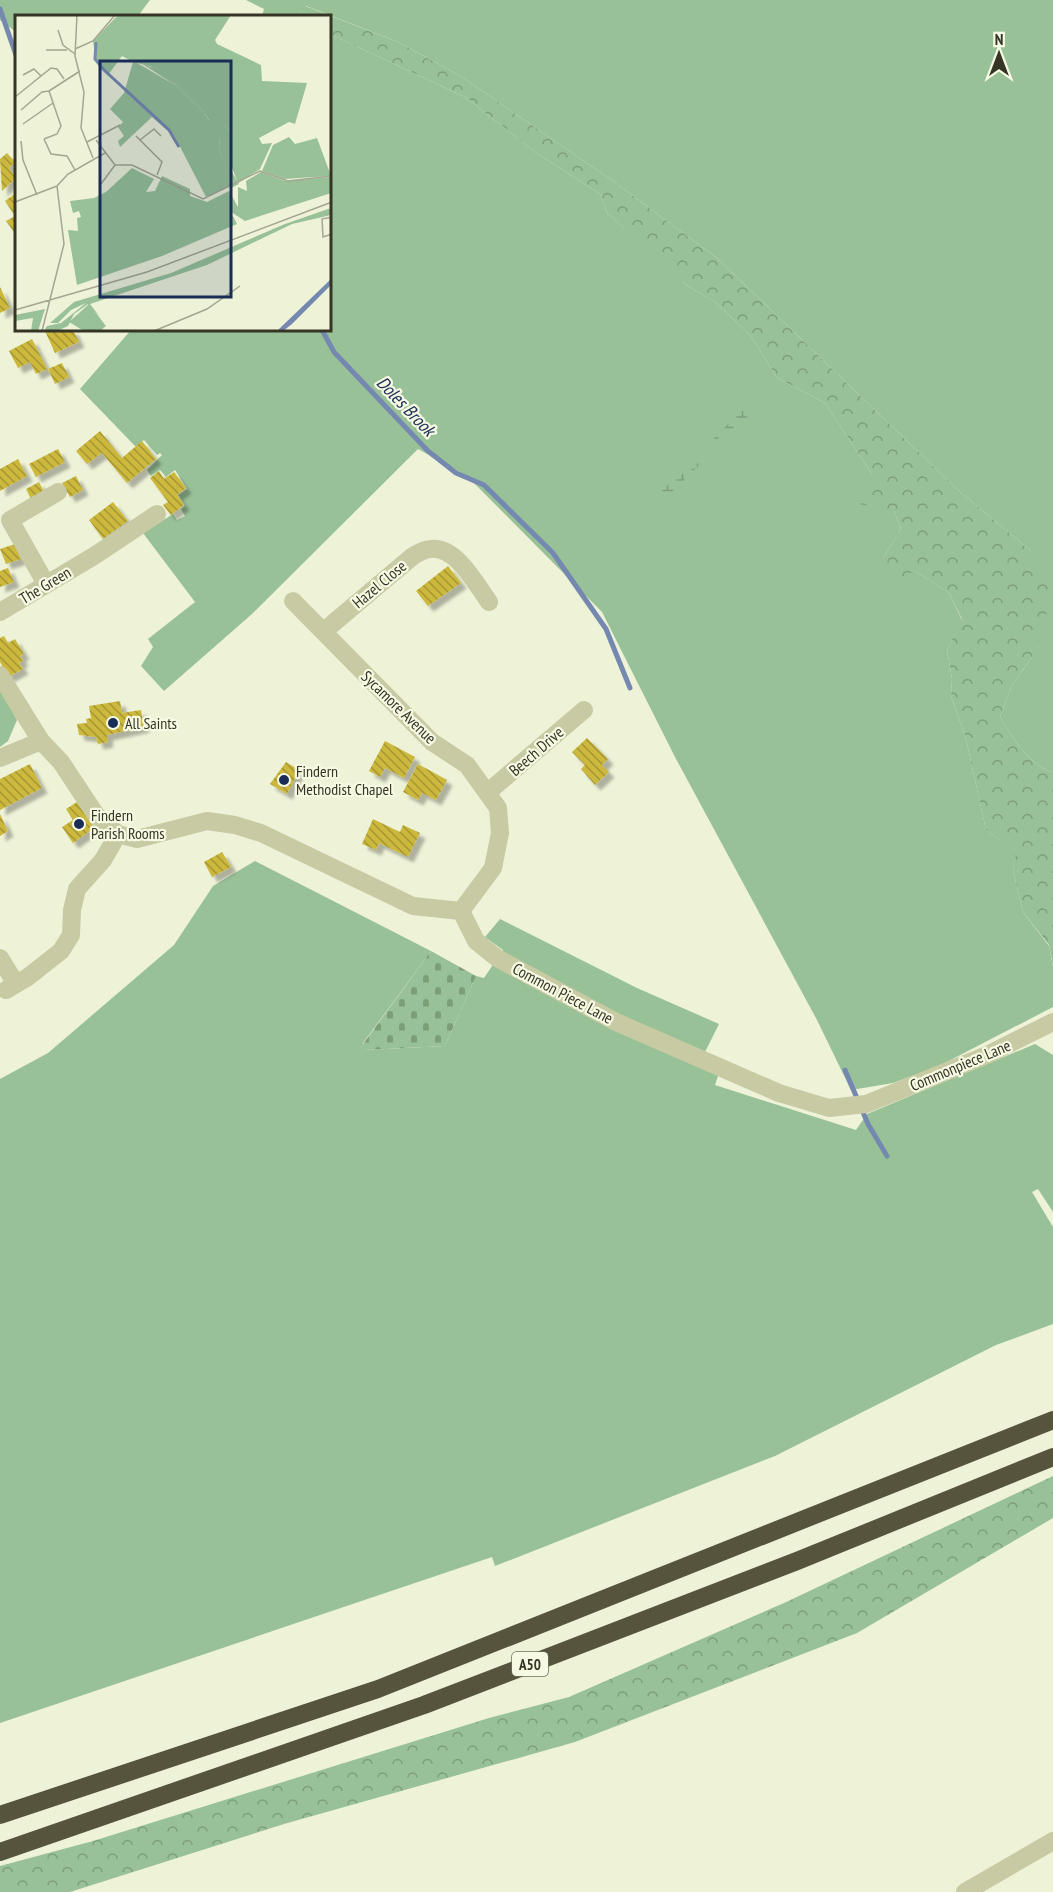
<svg xmlns="http://www.w3.org/2000/svg" width="1053" height="1892" font-family="'PT Sans Narrow',sans-serif">
  <style>
    .green { fill: #98c197 }
    .forest { fill: url(#forest-crowns) }
    .wetland { fill: url(#wetland-marsh) }
    .cemetery { fill: url(#cemetery-stones) }
    .lines { fill: none; stroke-linecap: round; stroke-linejoin: round }
    .stream { stroke: #7589b0; stroke-width: 5 }
    .building { fill: url(#building-back-hatch); filter: url(#shadow) }
    .minor { stroke: #c7caa3; stroke-width: 18 }
    .highway { stroke: #56543c; stroke-width: 18 }
    .poi-dot { fill: #192d57; stroke: #f6fae3; stroke-width: 2 }
    .labels { text-anchor: middle; dominant-baseline: central; stroke-width: 4.5; stroke-linejoin: round; paint-order: stroke }
    .shield { fill: #f6fae3; stroke: #6f6f5e; stroke-width: 1.5 }
    .shield-label { font-size: 15px; font-weight: bold; fill: #353425 }
    .street-label { font-size: 16px; fill: #353425; stroke: #f6fae3 }
    .poi-label { font-size: 16px; fill: #353425; stroke: #f6fae3; text-anchor: start }
    .water-label { font-size: 18px; font-style: italic; fill: #192d57; stroke: #f6fae3 }
    .inset-river { fill: none; stroke: #7589b0; stroke-width: 3 }
    .inset-road { fill: none; stroke: #a4a690; stroke-width: 1.5 }
    .view { fill: #192d57; fill-opacity: 0.15; stroke: #192d57; stroke-width: 3 }
    .inset-edge { fill: none; stroke: #353425; stroke-width: 3 }
  </style>
  <defs>
    <pattern id="forest-crowns" width="20" height="18" patternUnits="userSpaceOnUse" patternTransform="scale(1.5)"><rect width="20" height="18" fill="#98c197"/><path d="M2 6a3 3 0 1 1 6 0M12 15a3 3 0 1 1 6 0" fill="none" stroke="#7d9e7b"/></pattern>
    <pattern id="wetland-marsh" width="20" height="14" patternUnits="userSpaceOnUse" patternTransform="scale(1.5)"><rect width="20" height="14" fill="#98c197"/><path d="M1 5h8M5 5V1M11 12h8M15 12V8" fill="none" stroke="#7d9e7b"/></pattern>
    <pattern id="cemetery-stones" width="16" height="16" patternUnits="userSpaceOnUse" patternTransform="scale(1.5)"><rect width="16" height="16" fill="#98c197"/><path d="M2 7V4a2 2 0 0 1 4 0v3zM10 15v-3a2 2 0 0 1 4 0v3z" fill="#7d9e7b"/></pattern>
    <pattern id="building-back-hatch" width="6" height="6" patternUnits="userSpaceOnUse" patternTransform="scale(1.5)"><rect width="6" height="6" fill="#cbb83c"/><path d="M-1 5l2 2M0 0l6 6M5-1l2 2" fill="none" stroke="#a69632"/></pattern>
    <filter id="shadow"><feDropShadow dx="5.5" dy="5.5" stdDeviation="1.5" flood-color="#0004"/></filter>
  </defs>
  <rect width="100%" height="100%" fill="#eef2d7"/>
  <!-- green -->
  <path class="green" d="M0,0H150L138,16H16V32L0,20Z
    M246,0H1053V773C1027,763 1014,740 1000,717L1012,685L1032,657L1031,551L960,492L717,258L613,181L459,75L398,42L306,6L299,16H262L264,9Z
    M330,34L465,97L535,152L600,194L607,213L670,267L686,285L715,302L751,336L777,378L825,403L872,474L894,511L901,529L883,558L915,571L949,593L962,620L947,650L952,679L951,696L966,739L986,830L1017,852L1013,870L1023,912L1049,946L1053,967V1007L939,1066L893,1083L851,1090L817,1020L675,757L602,612L467,476L418,449L252,614L164,691L141,666L153,647L148,639L195,602L143,533L173,514L177,520L185,516L181,509L185,506L178,495L187,489L175,470L166,477L160,470L151,476L147,470L162,455L160,453L157,455L144,440L136,447L80,389L131,330H330Z
    M0,688L17,720L8,741L0,747Z
    M255,861L431,951L363,1043L365,1050L445,1046L476,976L484,978L503,950L485,937L500,919L637,988L719,1024L699,1064L720,1070L715,1085L856,1130L867,1114L1035,1044L1053,1055V1212L1038,1189L1032,1192L1053,1227V1324L996,1345L775,1456L495,1566L492,1557L0,1723V1079L48,1053L174,945L213,886Z"/>
  <!-- forest -->
  <path class="forest" d="M305,6L398,42L459,75L613,181L717,258L960,492L1031,551L1048,586L1046,620L1032,657L1012,685L1000,717C1014,740 1027,763 1053,773V967L1049,945L1023,912L1013,870L1016,852L986,830L966,739L951,696L952,679L947,650L962,619L949,593L915,571L900,578L883,558L901,529L894,511L854,503L872,474L825,403L777,378L751,336L715,302L686,285L669,267L607,213L600,194L535,152L465,97L330,34V16H299Z
    M1053,1476V1518L857,1633L575,1742L284,1824L70,1892H0V1866L93,1841L489,1718L569,1697L784,1603Z"/>
  <!-- wetland -->
  <path class="wetland" d="M747,405L753,411L665,499L659,494Z"/>
  <!-- cemetery -->
  <path class="cemetery" d="M431,951L476,976L445,1046L365,1050L363,1044Z"/>
  <g class="lines">
    <!-- stream -->
    <path class="stream" d="M0,9L16,55
      M322,330L334,352L428,451L456,473L484,485L553,553L606,629L630,688
      M845,1070L868,1124L887,1156"/>
  </g>
  <!-- building -->
  <path class="building" d="M7,153L15,162L9,168L16,178L2,191L0,159Z
    M16,193V231L14,232L6,221L15,216L5,201Z
    M0,287L10,308L0,313Z
    M48,330H73L79,342L55,353L45,331Z
    M32,339L47,369L36,374L30,362L18,368L9,351Z
    M62,363L69,377L55,384L48,369Z
    M100,431L122,458L142,441L156,459L127,483L102,453L87,464L76,451Z
    M58,449L65,462L36,477L29,464Z
    M18,459L27,476L0,491V469Z
    M159,471L164,479L174,472L186,488L177,495L184,505L171,515L163,505L168,502L150,478Z
    M76,476L83,490L70,497L62,483Z
    M39,482L45,494L32,501L26,489Z
    M113,502L128,521L103,539L89,520Z
    M15,544L21,559L6,564L0,549Z
    M448,566L461,583L428,606L416,591Z
    M8,568L14,582L0,587V571Z
    M4,636L8,643L15,639L24,654L20,656L23,661L19,663L23,669L8,677L0,662V638Z
    M120,701L122,713L141,710L144,727L107,735L108,742L98,744L96,737L79,735L77,724L87,723L86,719L91,718L89,706Z
    M587,738L608,759L602,765L609,772L595,785L581,769L585,765L572,752Z
    M385,741L415,757L404,778L385,768L380,777L369,771Z
    M286,762L299,770L287,794L270,784Z
    M30,764L42,788L0,810V779Z
    M418,764L447,780L436,800L422,793L418,800L403,792Z
    M77,802L94,828L73,843L62,827L73,820L66,809Z
    M0,814L8,831L0,836Z
    M373,819L400,832L403,825L420,833L408,857L379,843L376,850L362,844Z
    M222,852L231,867L212,877L204,862Z"/>
  <g class="lines">
    <!-- minor -->
    <path class="minor" d="M46,584L10,520L58,492
      M293,601L432,742L467,765L498,808L500,833L493,868L461,911
      M0,612L94,556L157,514
      M324,631L413,556C418,553 425,549 431,549C456,546 476,584 489,602
      M0,675L41,741L61,762L96,815L118,834L137,839L207,821L235,825L261,833L413,906L461,911L476,941L497,958L616,1022L779,1093L829,1108L866,1104L987,1055L1053,1022
      M0,758L41,741
      M488,792L584,710
      M0,958L16,984
      M6,990L28,977L61,951L71,935L72,910L77,889L103,860L118,834
      M965,1892L1053,1841"/>
    <!-- highway -->
    <path class="highway" d="M0,1815L378,1689L1053,1420
      M0,1852L424,1705L797,1561L1053,1457"/>
  </g>
  <!-- markers -->
  <g class="poi-dot">
    <circle cx="113" cy="723" r="6"/>
    <circle cx="284" cy="780" r="6"/>
    <circle cx="79" cy="824" r="6"/>
  </g>
  <g class="labels">
    <!-- shield labels -->
    <rect class="shield" x="512" y="1652" width="36" height="24" rx="4.5"/>
    <g class="shield-label">
      <text x="530" y="1664">A50</text>
    </g>
    <!-- street labels -->
    <g class="street-label">
      <text transform="translate(379 584) rotate(-40)">Hazel Close</text>
      <text transform="translate(45 585) rotate(-31)">The Green</text>
      <text transform="translate(399 707) rotate(44)">Sycamore Avenue</text>
      <text transform="translate(536 751) rotate(-41)">Beech Drive</text>
      <text transform="translate(563 993) rotate(28)">Common Piece Lane</text>
      <text transform="translate(960 1065) rotate(-23)">Commonpiece Lane</text>
    </g>
    <!-- poi labels -->
    <g class="poi-label">
      <text x="125" y="723">All Saints</text>
      <text x="296" y="771">Findern<tspan x="296" dy="18">Methodist Chapel</tspan></text>
      <text x="91" y="815">Findern<tspan x="91" dy="18">Parish Rooms</tspan></text>
    </g>
    <!-- water labels -->
    <g class="water-label">
      <text transform="translate(406 406) rotate(46)">Doles Brook</text>
    </g>
  </g>
  <!-- overview -->
  <g transform="translate(15 15)">
    <rect width="316" height="316" fill="#eef2d7"/>
    <path d="M103,0H216L200,25L202,29L246,50L247,66L292,68L280,109L274,107L244,123L247,129L257,128L245,154L223,168L210,135L214,115L163,70L135,51L122,48L160,70L188,96L205,123L204,133L216,171L191,182L160,122L137,102L105,132L103,126L109,121L103,112L108,107L95,94L109,78L118,47L107,41L93,60L81,46L78,26ZM274,122L280,129L302,123L316,161L269,164L247,156L258,130ZM117,153L139,164L131,177L140,176L147,161L175,174V181L192,187L214,176L223,192V172L232,176L231,166L246,157L270,166L316,162V178L230,206L216,197L222,209L147,241L62,270L53,215L63,216L62,203L66,202L64,196L58,198L55,186L79,183L91,177Z" fill="#98c197"/>
    <path d="M123,46L142,55L174,78L214,115L215,123L210,135L217,143V157L224,169L216,173L204,133L205,123L195,115L197,112L191,109L194,105L188,96L160,70ZM316,193V200L277,209L192,250L75,289L85,302L73,289L59,299L53,311L42,316H29L32,311L46,308L71,288L56,295L43,308H35L59,287L156,258L270,209ZM30,294L23,316H16L18,303L0,306V300Z" fill="#98c197"/>
    <path d="M316,164V178L284,187V167ZM74,289L91,311L85,316H69L54,307Z" fill="#98c197"/>
    <path d="M316,264V270L277,309L268,316H262Z" fill="#7589b0"/>
    <path class="inset-river" d="M81,27L80,44L89,55L154,115L164,132"/>
    <path class="inset-road" d="M62,0L60,41L69,77L66,113L78,143M43,15L48,30L60,39M60,34L78,26L100,0M31,35H52M8,60L19,54L26,61M34,76L65,56M0,82L36,53L42,54L49,64M6,95L27,77L34,76M8,109L38,88M121,121L147,147L142,160M29,124L42,119L46,111L34,76M29,124L36,139L52,141L60,155M81,125L100,150H117L188,184L245,156L273,166L317,161M125,125L139,114L146,121M6,126L8,145L22,180M72,127L105,110M86,169L100,150M0,187L42,171M317,202L307,204L308,222L317,219M0,295L132,257L317,187M27,316L49,229L42,171L53,159L90,138M139,316L192,294L225,271"/>
    <path class="view" d="M85,46H216V282H85Z"/>
    <rect width="316" height="316" class="inset-edge"/>
  </g>
  <!-- north arrow -->
  <g transform="translate(999 54)" stroke="#f6fae3" stroke-width="4.5" paint-order="stroke">
  <path d="M0-4.5L10 22L0 15L-10 22Z" fill="#353425"/>
  <text y="-9" font-size="16" font-weight="bold" text-anchor="middle" fill="#353425">N</text>
  </g>
</svg>
